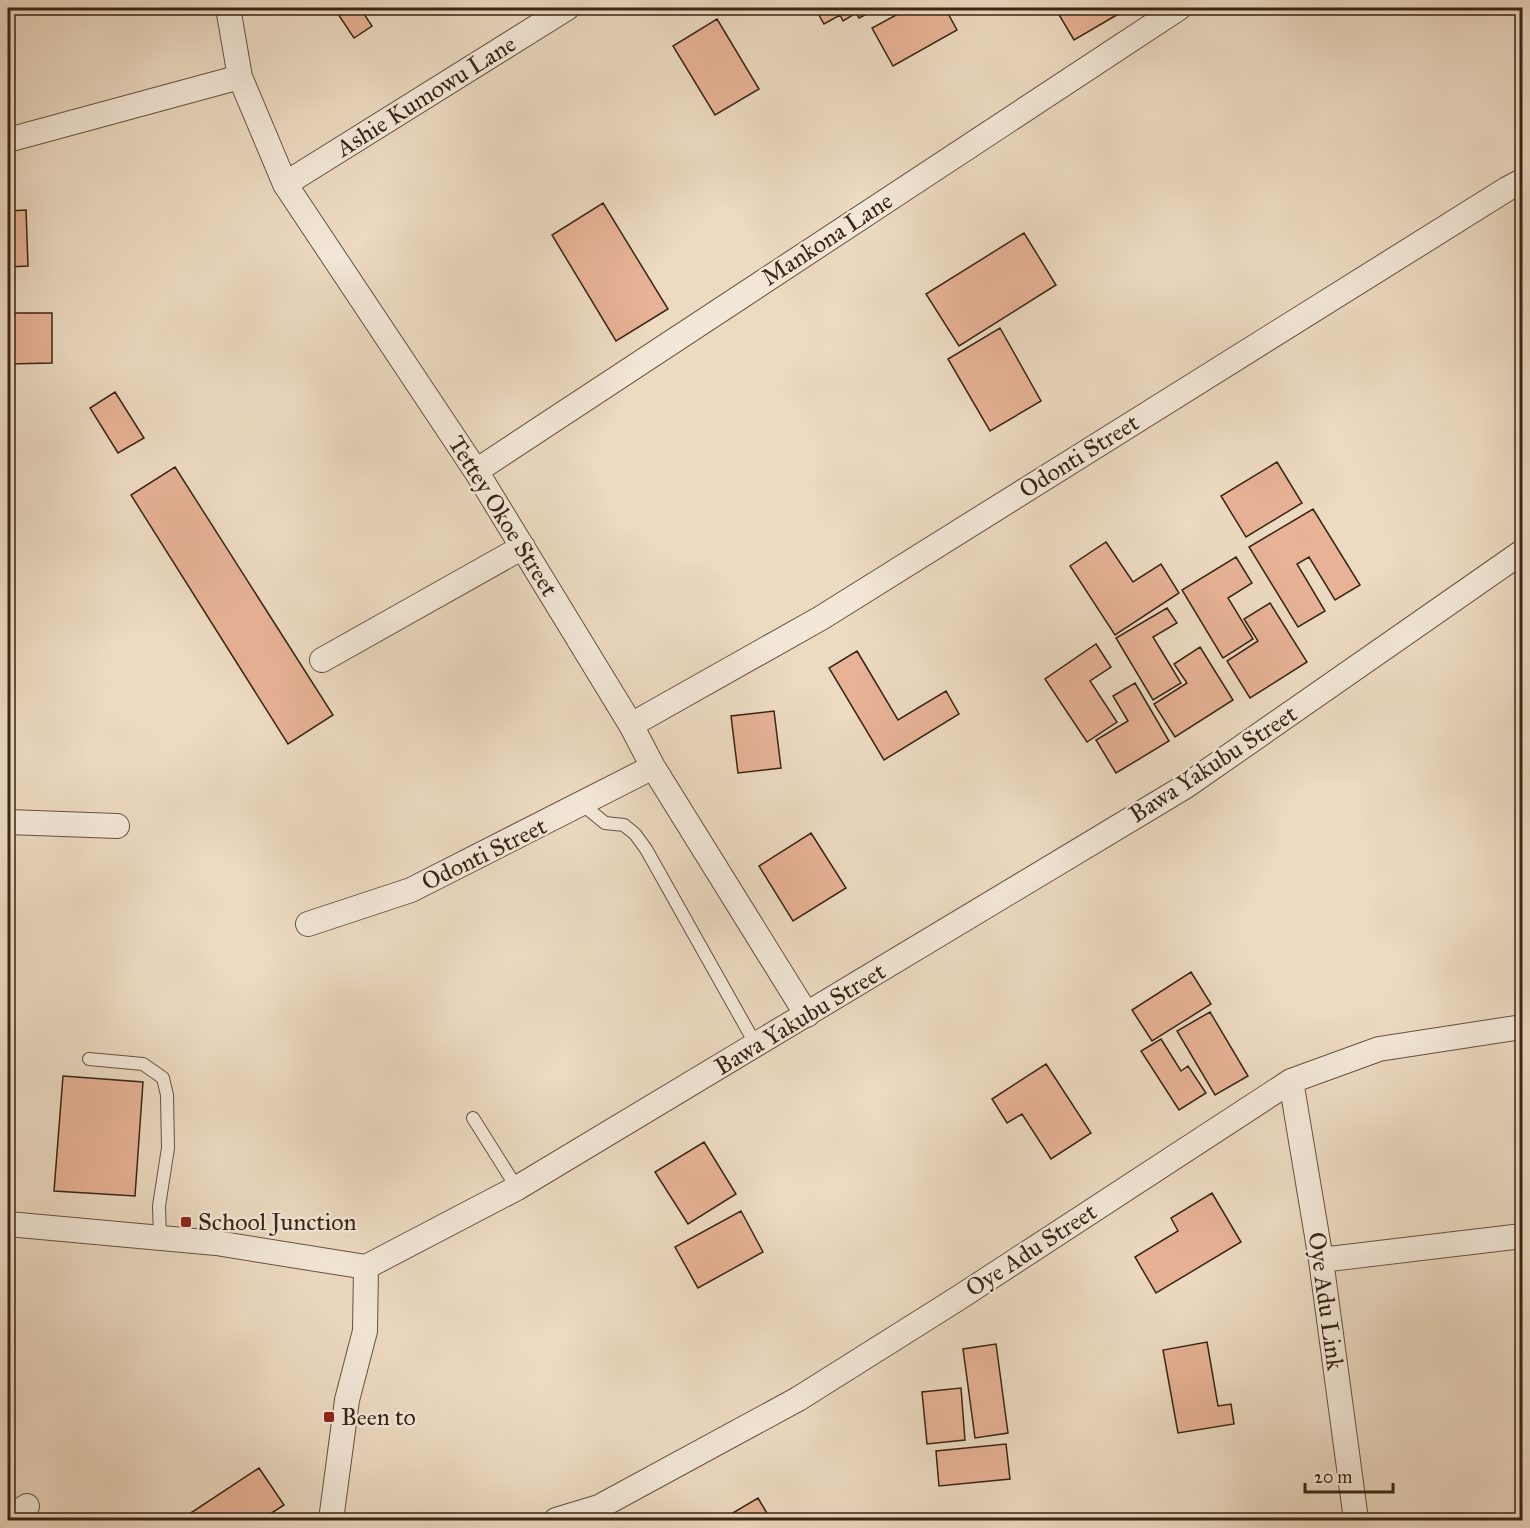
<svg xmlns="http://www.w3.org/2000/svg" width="1530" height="1528" font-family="'IM FELL Great Primer',serif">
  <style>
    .building { fill: #e7b296; stroke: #392515; stroke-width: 1.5 }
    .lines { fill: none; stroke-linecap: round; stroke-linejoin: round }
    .service-casing { stroke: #665240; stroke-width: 14 }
    .minor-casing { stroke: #665240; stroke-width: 26 }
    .service { stroke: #f3e7d7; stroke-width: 12 }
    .minor { stroke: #f3e7d7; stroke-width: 24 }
    .poi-dot { fill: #8f2418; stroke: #f3e7d7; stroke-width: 2 }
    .labels { text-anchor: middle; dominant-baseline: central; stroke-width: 5; stroke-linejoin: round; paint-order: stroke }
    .street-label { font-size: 24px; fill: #392515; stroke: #f3e7d7 }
    .poi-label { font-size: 24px; fill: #392515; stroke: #f3e7d7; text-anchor: start }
  </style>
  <rect width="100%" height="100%" fill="#ecdac1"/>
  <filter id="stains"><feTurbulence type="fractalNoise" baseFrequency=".00333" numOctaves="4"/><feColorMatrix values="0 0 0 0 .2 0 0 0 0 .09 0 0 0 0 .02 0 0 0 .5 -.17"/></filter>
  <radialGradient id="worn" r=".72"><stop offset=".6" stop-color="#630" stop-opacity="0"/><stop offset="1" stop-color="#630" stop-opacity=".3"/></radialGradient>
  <!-- building -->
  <path class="building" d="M334,8H367L362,11L372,26L354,38Z
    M815,8H878L859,18L856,13L843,21L840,15L824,24Z
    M909,8H945L957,30L893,66L872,28Z
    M1055,8H1126L1127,9L1074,40Z
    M717,19L759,89L715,115L673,46Z
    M603,203L668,309L616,341L552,235Z
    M26,210L28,266L8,267V211Z
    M1024,233L1056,285L959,346L926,294Z
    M8,313H52V363L8,364Z
    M1000,328L1041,401L990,431L948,359Z
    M115,392L144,438L118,453L90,408Z
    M1277,462L1302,503L1246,537L1221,496Z
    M175,467L333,715L288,744L131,495Z
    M1313,509L1360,585L1335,600L1309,557L1297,564L1325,611L1298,627L1249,547Z
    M1106,542L1133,582L1161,564L1179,593L1115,635L1070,566Z
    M1236,557L1252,583L1228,598L1253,639L1223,658L1182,590Z
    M1270,603L1307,662L1250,698L1227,661L1258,641L1244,619Z
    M1167,608L1177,623L1153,637L1181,683L1153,700L1116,638Z
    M1096,644L1111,667L1090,681L1117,722L1087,742L1045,679Z
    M1200,647L1233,700L1175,737L1154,704L1187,683L1174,664Z
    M857,651L898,720L946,691L959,714L884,760L829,668Z
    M1135,683L1169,741L1116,773L1096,740L1128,721L1113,696Z
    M774,711L781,768L738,773L731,716Z
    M811,833L846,888L793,921L759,866Z
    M1191,972L1211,1004L1152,1041L1132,1010Z
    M1210,1012L1248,1076L1215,1095L1177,1031Z
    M1161,1039L1181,1071L1188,1066L1206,1093L1179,1110L1141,1051Z
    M1046,1064L1091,1133L1051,1159L1022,1114L1007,1123L992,1099Z
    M63,1076L143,1082L135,1196L54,1191Z
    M704,1142L736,1194L688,1224L655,1172Z
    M1212,1193L1241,1242L1156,1293L1135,1257L1178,1231L1171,1218Z
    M741,1211L763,1252L698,1288L675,1247Z
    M1207,1342L1218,1406L1231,1404L1234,1424L1178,1433L1163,1350Z
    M996,1344L1008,1433L975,1438L963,1349Z
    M961,1388L965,1440L927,1444L922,1392Z
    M1006,1444L1010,1479L939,1486L936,1451Z
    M259,1468L284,1505L261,1520H180Z
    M758,1498L771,1520H721Z"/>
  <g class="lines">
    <defs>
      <path id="service" d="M583,805L605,823L624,825L635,834L646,849L756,1045
        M89,1059L143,1064L163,1078L167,1095L168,1148L159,1206L160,1238
        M473,1118L517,1188"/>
      <path id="minor" d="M228,8L240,77L285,184L476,471L631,725L653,767L807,1015
        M8,140L240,77
        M285,184L567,8
        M476,471L1179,8
        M322,660L523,547
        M631,725L821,618L1507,189L1522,181
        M8,822L117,826
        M308,924L411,890L653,767
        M1291,1081L1321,1260L1356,1520
        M8,1224L216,1243L366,1267L517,1188L1186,786L1522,552
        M1321,1260L1522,1236
        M8,1519L27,1506
        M331,1520L347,1400L365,1331L366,1267
        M556,1520L599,1507L798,1399L957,1299L1291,1081L1379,1049L1522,1027"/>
    </defs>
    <!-- service casing -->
    <use href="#service" class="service-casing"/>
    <!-- minor casing -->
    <use href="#minor" class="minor-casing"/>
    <!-- service -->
    <use href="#service" class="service"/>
    <!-- minor -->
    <use href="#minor" class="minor"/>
  </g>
  <!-- markers -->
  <g class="poi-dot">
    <rect x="180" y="1216" width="12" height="12" rx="3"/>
    <rect x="323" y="1411" width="12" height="12" rx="3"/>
  </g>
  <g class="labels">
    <!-- street labels -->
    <g class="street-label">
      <text transform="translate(426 96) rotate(-32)">Ashie Kumowu Lane</text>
      <text transform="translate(827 239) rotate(-33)">Mankona Lane</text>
      <text transform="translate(1079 456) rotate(-32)">Odonti Street</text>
      <text transform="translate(503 516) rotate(58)">Tettey Okoe Street</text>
      <text transform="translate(1213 764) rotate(-33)">Bawa Yakubu Street</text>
      <text transform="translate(484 854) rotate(-26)">Odonti Street</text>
      <text transform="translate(800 1019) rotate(-31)">Bawa Yakubu Street</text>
      <text transform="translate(1031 1250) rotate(-33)">Oye Adu Street</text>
      <text transform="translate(1326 1301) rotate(82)">Oye Adu Link</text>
    </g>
    <!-- poi labels -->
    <g class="poi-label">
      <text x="198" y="1222">School Junction</text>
      <text x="341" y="1417">Been to</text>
    </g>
  </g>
  <!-- margin -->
  <rect width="1530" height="1528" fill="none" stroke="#ecdac1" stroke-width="30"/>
  <rect x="9" y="9" width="1512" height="1510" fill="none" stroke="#392515" stroke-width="3"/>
  <rect x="15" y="15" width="1500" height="1498" fill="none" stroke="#392515" stroke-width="1.5"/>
  <!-- scale -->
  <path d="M1305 1483v9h88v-9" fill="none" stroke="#392515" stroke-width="3"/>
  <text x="1314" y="1483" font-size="18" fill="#392515" stroke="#f3e7d7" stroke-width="4.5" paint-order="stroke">20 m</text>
  <rect width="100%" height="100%" filter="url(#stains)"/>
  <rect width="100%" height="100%" fill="url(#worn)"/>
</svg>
